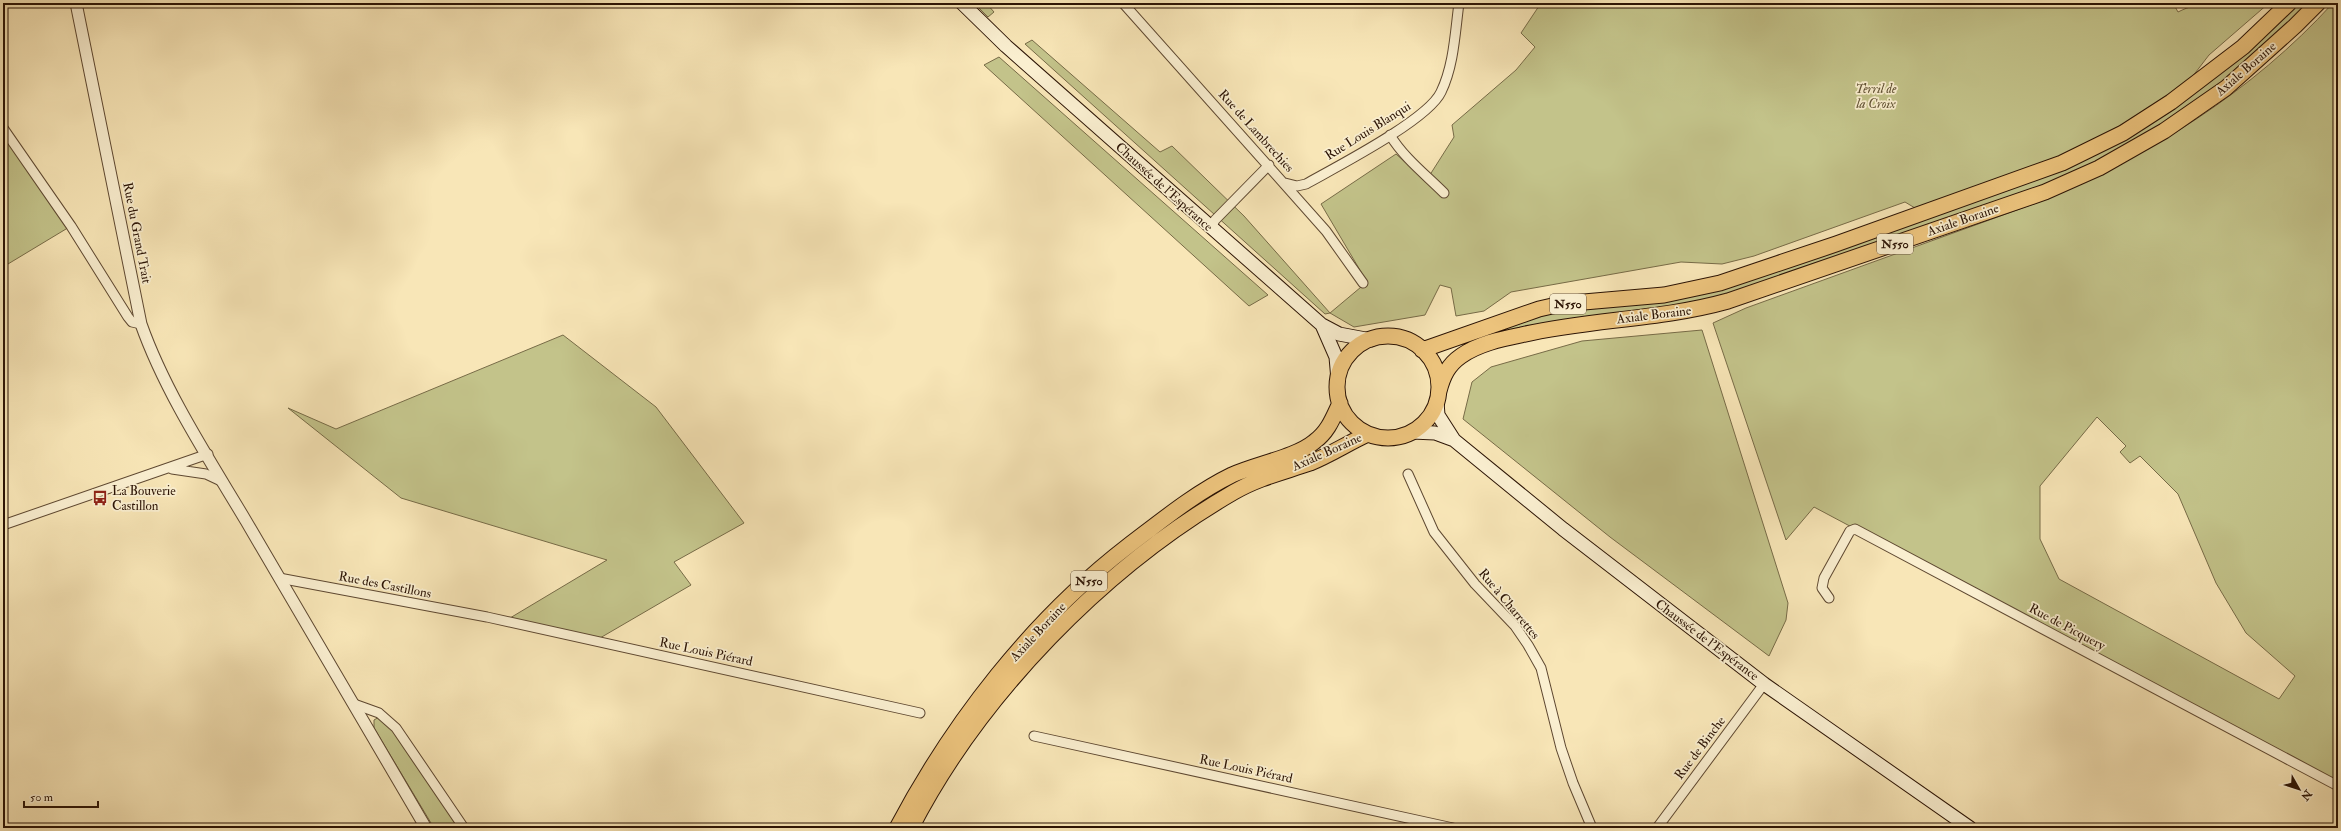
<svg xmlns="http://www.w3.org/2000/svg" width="2341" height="831" font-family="'IM FELL Double Pica',serif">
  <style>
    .green { fill: #c3c38a; stroke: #776b47; fill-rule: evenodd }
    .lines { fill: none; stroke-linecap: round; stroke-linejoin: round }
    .minor-casing { stroke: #5e4831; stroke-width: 11 }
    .tertiary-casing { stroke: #5e4831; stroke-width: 13 }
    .secondary-casing { stroke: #2b1304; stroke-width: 15 }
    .trunk-casing { stroke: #2b1304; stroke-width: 17 }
    .minor { stroke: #faefd0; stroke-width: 9 }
    .tertiary { stroke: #faefd0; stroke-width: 11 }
    .secondary { stroke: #faefd0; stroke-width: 13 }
    .trunk { stroke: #ecc37c; stroke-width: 15 }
    .labels { text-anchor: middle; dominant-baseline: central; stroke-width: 3.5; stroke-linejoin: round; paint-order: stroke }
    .shield { fill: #faefd0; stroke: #695541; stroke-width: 1 }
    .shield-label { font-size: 12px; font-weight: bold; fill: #2b1304 }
    .street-label { font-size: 13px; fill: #2b1304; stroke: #faefd0 }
    .park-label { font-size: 13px; font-style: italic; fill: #605133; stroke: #faefd0 }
    .poi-label { font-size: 13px; fill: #2b1304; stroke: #faefd0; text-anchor: start }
  </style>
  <rect width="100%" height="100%" fill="#f8e6b7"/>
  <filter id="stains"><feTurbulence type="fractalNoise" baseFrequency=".005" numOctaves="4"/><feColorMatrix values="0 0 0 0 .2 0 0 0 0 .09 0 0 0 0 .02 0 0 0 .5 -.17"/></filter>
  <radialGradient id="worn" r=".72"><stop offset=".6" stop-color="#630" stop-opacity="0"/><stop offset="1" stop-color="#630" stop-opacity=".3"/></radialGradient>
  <!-- green -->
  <path class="green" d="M974,3H986L994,12L988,17Z
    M1541,3H2173L2178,12C2188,7 2206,0 2218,5L2220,3H2269L2209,55L2189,81L2141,114L2065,156L1915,208L1905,202L1754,256L1722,264L1681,262L1511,292L1484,311L1456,316L1451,288L1440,285L1425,315L1354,327L1330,313L1325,314L1025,44L1032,40L1160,152L1172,146L1244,216L1330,313L1367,282L1321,204L1396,154L1426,181L1454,137L1452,125L1516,70L1535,47L1521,33Z
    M2298,3H2311C2267,44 2223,86 2173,119C2131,146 2086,168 2040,188L1710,301L1520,328L1462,344L1524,320L1567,310L1643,304L2098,151L2282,19Z
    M2333,3H2338V786L1814,507L1786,540L1713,323L1746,308L2039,202C2149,156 2252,92 2333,3ZM2097,417L2126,446L2120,452L2130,463L2140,456L2178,494L2216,583L2246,633L2295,676L2279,699L2059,579L2040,539V486Z
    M999,57L1268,295L1249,306L984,65Z
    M3,128L71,226L3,267Z
    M1702,330L1788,603L1786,620L1769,656L1610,537L1463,419L1472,382L1491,367L1582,341Z
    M563,335L656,407L744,523L674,562L691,585L600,638L510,618L607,560L401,498L288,408L336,429Z
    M379,717L384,718L462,828H434L374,728V720Z"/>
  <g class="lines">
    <defs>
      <path id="minor" d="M1123,3L1326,231L1363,283
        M3,128L71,226L128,317L132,322L141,324
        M1390,135C1404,158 1425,174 1444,193
        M1285,183L1297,186L1306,184C1336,167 1428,120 1441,92C1454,65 1455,33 1459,3
        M1211,228L1215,220L1269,165
        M172,469L206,474L223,482
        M1408,474L1434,532L1475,584L1515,626L1528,645L1541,668L1561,748L1573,783L1592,828
        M3,525L208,454
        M279,578L487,617L920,713
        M1829,598L1822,588L1824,578L1850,531L1855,529L2338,786
        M354,704L379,713L396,728L464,828
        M1034,736L1453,828
        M1657,828L1764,684"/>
      <path id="tertiary" d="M76,3L141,324C165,392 209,459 246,521C306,623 366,726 426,828"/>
      <path id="secondary" d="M962,3L1006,46L1322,325L1339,334L1371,340
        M1322,325L1336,357L1338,380
        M1437,402L1438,415L1454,440
        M1412,432L1435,433L1454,440L1563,529L1764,684L1970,828"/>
      <path id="trunk" d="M1337 387a51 51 0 1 1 102 0a51 51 0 1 1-102 0Z
        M1422,350L1539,309L1561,304L1664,295L1720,283L1836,244L2062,163L2123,133L2171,102L2243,47L2289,3
        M1439,391C1443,376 1448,365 1461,356C1478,344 1501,339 1521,335C1590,319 1660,320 1728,301L2045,192L2099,168L2164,131L2226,88L2295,26L2318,3
        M897,828C953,722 1032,620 1128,546C1161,521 1195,493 1232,475C1256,464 1296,457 1314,442C1328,432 1333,418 1340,403
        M911,828C980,694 1104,567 1234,492C1258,478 1284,472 1310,463C1330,455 1348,443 1368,434"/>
    </defs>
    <!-- minor casing -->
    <use href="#minor" class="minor-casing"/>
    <!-- tertiary casing -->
    <use href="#tertiary" class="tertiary-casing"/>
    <!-- secondary casing -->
    <use href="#secondary" class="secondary-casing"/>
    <!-- trunk casing -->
    <use href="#trunk" class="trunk-casing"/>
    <!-- minor -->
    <use href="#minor" class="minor"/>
    <!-- tertiary -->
    <use href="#tertiary" class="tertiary"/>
    <!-- secondary -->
    <use href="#secondary" class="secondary"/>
    <!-- trunk -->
    <use href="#trunk" class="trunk"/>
  </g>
  <!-- icons -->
  <defs>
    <symbol id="bus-bare" viewBox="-9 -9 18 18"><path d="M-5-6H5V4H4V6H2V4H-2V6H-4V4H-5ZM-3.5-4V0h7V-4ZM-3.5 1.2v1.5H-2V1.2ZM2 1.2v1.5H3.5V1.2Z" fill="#8f2418" stroke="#faefd0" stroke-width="2.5" paint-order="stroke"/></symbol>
  </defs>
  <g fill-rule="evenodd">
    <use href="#bus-bare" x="89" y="487" width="22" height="22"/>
  </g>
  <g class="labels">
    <!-- shield labels -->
    <g class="shield">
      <rect x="1877" y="234" width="36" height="20" rx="3"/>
      <rect x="1550" y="294" width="36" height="20" rx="3"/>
      <rect x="1071" y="571" width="36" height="20" rx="3"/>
    </g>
    <g class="shield-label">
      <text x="1895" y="244">N550</text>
      <text x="1568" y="304">N550</text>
      <text x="1089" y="581">N550</text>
    </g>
    <!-- street labels -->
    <g class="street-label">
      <text transform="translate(2246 69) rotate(-41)">Axiale Boraine</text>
      <text transform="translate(1256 131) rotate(48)">Rue de Lambrechies</text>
      <text transform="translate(1368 131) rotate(-32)">Rue Louis Blanqui</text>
      <text transform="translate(1164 187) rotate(42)">Chaussée de l'Espérance</text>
      <text transform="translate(1963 220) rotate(-19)">Axiale Boraine</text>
      <text transform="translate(137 233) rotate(79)">Rue du Grand Trait</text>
      <text transform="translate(1654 315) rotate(-7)">Axiale Boraine</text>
      <text transform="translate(1327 452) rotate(-24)">Axiale Boraine</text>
      <text transform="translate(385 585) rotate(11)">Rue des Castillons</text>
      <text transform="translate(1509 604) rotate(50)">Rue à Charrettes</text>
      <text transform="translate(2067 627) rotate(28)">Rue de Picquery</text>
      <text transform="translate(1038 632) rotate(-47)">Axiale Boraine</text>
      <text transform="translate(1707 640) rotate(37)">Chaussée de l'Espérance</text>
      <text transform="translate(706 652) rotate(12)">Rue Louis Piérard</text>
      <text transform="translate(1700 748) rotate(-53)">Rue de Binche</text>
      <text transform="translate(1246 769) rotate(12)">Rue Louis Piérard</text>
    </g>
    <!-- park labels -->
    <g class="park-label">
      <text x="1876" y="89">Terril de<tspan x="1876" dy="15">la Croix</tspan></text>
    </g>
    <!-- poi labels -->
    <g class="poi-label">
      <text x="112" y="491">La Bouverie<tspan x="112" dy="15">Castillon</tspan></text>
    </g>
  </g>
  <!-- margin -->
  <rect width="2341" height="831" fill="none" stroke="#f8e6b7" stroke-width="16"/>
  <rect x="4" y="4" width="2333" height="823" fill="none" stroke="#2b1304" stroke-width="2"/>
  <rect x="8" y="8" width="2325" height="815" fill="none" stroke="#2b1304"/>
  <!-- north arrow -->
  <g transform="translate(2299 789) rotate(129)" stroke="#faefd0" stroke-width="3" paint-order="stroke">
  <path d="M0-3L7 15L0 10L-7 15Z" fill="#2b1304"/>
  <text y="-6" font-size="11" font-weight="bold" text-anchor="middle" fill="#2b1304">N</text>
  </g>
  <!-- scale -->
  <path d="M24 801v6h74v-6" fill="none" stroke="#2b1304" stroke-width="2"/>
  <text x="30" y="801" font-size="12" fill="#2b1304" stroke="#faefd0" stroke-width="3" paint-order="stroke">50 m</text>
  <rect width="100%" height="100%" filter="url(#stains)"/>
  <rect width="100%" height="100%" fill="url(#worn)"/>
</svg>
